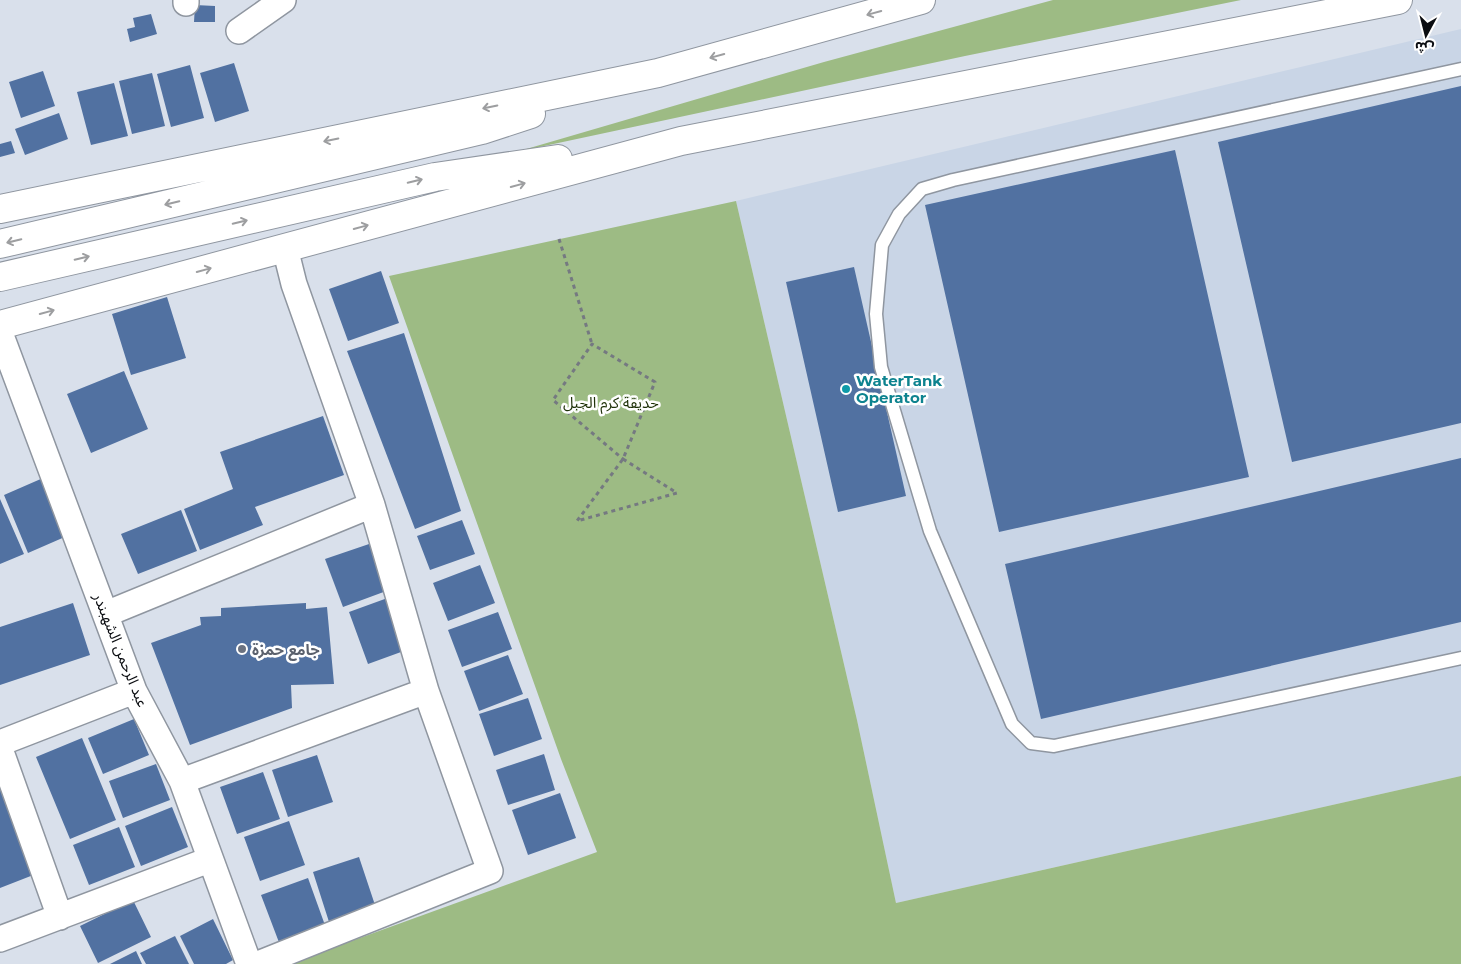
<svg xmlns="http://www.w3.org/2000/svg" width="1461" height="964" font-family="Montserrat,'Noto Sans Arabic',sans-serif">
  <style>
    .built { fill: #c9d5e6 }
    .green { fill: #9dbb84 }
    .building { fill: #5171a1 }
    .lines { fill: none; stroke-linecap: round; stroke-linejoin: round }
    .lane-casing { stroke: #8f96a0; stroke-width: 15 }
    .street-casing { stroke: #8f96a0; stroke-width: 28 }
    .primary-casing { stroke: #8f96a0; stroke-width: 30 }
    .path { stroke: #757981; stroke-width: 3; stroke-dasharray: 4 4; stroke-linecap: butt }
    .lane { stroke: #fff; stroke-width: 12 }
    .street { stroke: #fff; stroke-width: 25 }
    .primary { stroke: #fff; stroke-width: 28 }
    .oneway { stroke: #9d9ea0 }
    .culture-dot { fill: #0f9aa8; stroke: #fff; stroke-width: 2 }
    .worship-dot { fill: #6b7280; stroke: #fff; stroke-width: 2 }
    .labels { text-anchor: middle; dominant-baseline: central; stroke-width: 5; stroke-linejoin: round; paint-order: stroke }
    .culture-label { font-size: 15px; font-weight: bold; fill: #0d838f; stroke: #fff; text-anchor: start }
    .park-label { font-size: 15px; fill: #1e3108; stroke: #fff }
    .worship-label { font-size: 15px; font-weight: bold; fill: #5b616d; stroke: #fff; text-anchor: start }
    .street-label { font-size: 15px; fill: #0b0d11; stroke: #fff }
  </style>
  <rect width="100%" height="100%" fill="#d9e0eb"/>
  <!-- built -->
  <path class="built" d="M1461,29V776L896,903L857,720L736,201Z"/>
  <!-- green -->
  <path class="green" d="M1053,0H1241L965,56L516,152L824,62Z
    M736,201L857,720L896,903L1461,776V964H288L597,852L561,759L389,276Z"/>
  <!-- building -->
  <path class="building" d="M195,5L215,6V22H194Z
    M151,14L157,34L130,42L127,29L135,27L133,18Z
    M234,63L249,111L215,122L200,73Z
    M190,65L204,118L171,127L157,74Z
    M43,71L55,106L21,118L9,82Z
    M152,73L165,126L132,134L119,81Z
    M114,83L128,136L91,145L77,92Z
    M1461,86V423L1292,462L1218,142Z
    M59,113L68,139L25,155L15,129Z
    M11,141L15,153L0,157V144Z
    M1175,150L1249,477L999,532L925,205Z
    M854,267L906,496L838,512L786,282Z
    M381,271L399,323L348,341L329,289Z
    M167,297L186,358L131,375L112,314Z
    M404,333L461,511L415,529L347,351Z
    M124,371L148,429L91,453L67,394Z
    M323,416L344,475L255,507L263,525L200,550L184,509L233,489L220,452Z
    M1461,458V622L1041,719L1005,564Z
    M43,478L67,536L28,553L4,495Z
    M0,499L24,554L0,564Z
    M181,510L197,551L138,574L121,534Z
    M462,520L475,554L430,570L417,536Z
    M372,543L389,590L343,607L325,559Z
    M480,565L495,603L448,621L433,583Z
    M393,596L412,648L368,664L349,612Z
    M73,603L90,655L0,685V627Z
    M306,603V609L327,607L334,684L291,685L292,708L190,745L151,643L201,625L200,617L221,616V608Z
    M498,612L512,649L462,667L448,630Z
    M508,655L523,694L479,711L464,671Z
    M528,698L542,739L494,756L479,714Z
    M134,719L149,755L103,774L88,738Z
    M82,738L116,820L70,839L36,757Z
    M544,754L555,790L508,805L496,770Z
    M317,755L333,802L288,817L272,770Z
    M156,764L170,800L123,818L109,781Z
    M0,767L41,872L0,888Z
    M263,772L280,819L237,834L220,787Z
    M560,793L576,838L528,855L512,810Z
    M172,807L188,847L141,866L125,826Z
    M289,821L305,865L260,881L244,837Z
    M119,827L135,867L89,885L73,845Z
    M359,857L377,911L330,925L313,872Z
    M308,878L326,928L280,945L261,895Z
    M133,900L151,937L98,963L80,926Z
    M213,919L233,960L226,964H194L180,936Z
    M175,936L189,964H146L140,953Z
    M136,951L142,964H110Z"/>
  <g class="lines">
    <defs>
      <path id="lane" d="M1461,69L953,180L922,189L899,214L882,245L876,314L881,367L930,531L1012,724L1031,743L1054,746L1461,658"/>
      <path id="street" d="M186,0V3
        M239,31L283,0
        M0,333L134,691L182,781L249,964
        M106,614L372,505
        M0,743L134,691
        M0,749L60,917
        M182,781L426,691
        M0,939L209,860
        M258,964L490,871L426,691L372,505L294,284L285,248"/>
      <path id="primary" d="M0,209L658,73L921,0
        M0,244L482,130L531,114
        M0,277L435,177L558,159
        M0,325L681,141L1398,0"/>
    </defs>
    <!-- lane casing -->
    <use href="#lane" class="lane-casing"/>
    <!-- street casing -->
    <use href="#street" class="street-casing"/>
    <!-- primary casing -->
    <use href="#primary" class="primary-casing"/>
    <!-- path -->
    <path class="path" d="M559,239L592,344
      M623,459L677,493L577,521L623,459L655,382L592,344L553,400L623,459"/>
    <!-- lane -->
    <use href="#lane" class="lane"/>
    <!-- street -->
    <use href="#street" class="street"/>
    <!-- primary -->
    <use href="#primary" class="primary"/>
  </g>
  <!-- one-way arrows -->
  <defs><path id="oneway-shaft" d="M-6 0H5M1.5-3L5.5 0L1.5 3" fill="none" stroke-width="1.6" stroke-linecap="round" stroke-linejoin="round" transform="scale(1.25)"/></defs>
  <g class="oneway">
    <use href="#oneway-shaft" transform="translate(874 13) rotate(165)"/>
    <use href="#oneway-shaft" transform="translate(717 56) rotate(165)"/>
    <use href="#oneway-shaft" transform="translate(490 107) rotate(168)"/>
    <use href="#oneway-shaft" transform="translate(331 140) rotate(168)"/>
    <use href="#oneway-shaft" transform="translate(415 181) rotate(-13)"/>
    <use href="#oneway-shaft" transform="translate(518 185) rotate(-15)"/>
    <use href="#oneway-shaft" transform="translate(172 203) rotate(167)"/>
    <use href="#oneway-shaft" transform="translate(240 222) rotate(-13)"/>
    <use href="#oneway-shaft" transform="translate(361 227) rotate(-15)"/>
    <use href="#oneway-shaft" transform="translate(14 241) rotate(167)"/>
    <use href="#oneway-shaft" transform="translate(82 258) rotate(-13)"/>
    <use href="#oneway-shaft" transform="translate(204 270) rotate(-15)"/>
    <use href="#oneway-shaft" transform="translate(47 312) rotate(-15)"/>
  </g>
  <!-- markers -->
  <circle class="culture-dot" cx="846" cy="389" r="5"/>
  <circle class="worship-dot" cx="242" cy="649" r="5"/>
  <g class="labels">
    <!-- culture labels -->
    <g class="culture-label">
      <text x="856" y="380">WaterTank<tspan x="856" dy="17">Operator</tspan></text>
    </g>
    <!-- park labels -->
    <g class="park-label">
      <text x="611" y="402">حديقة كرم الجبل</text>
    </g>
    <!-- worship labels -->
    <g class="worship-label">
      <text x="252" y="649">جامع حمزة</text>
    </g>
    <!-- street labels -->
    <g class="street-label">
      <text transform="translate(121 650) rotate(68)">عبد الرحمن الشهبندر</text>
    </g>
  </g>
  <!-- north arrow -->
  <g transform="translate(1426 35) rotate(187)" stroke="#ffffff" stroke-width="4" paint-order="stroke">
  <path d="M0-4L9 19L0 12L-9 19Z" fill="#0b0d11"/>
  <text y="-8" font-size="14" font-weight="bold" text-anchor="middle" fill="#0b0d11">ش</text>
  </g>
</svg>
